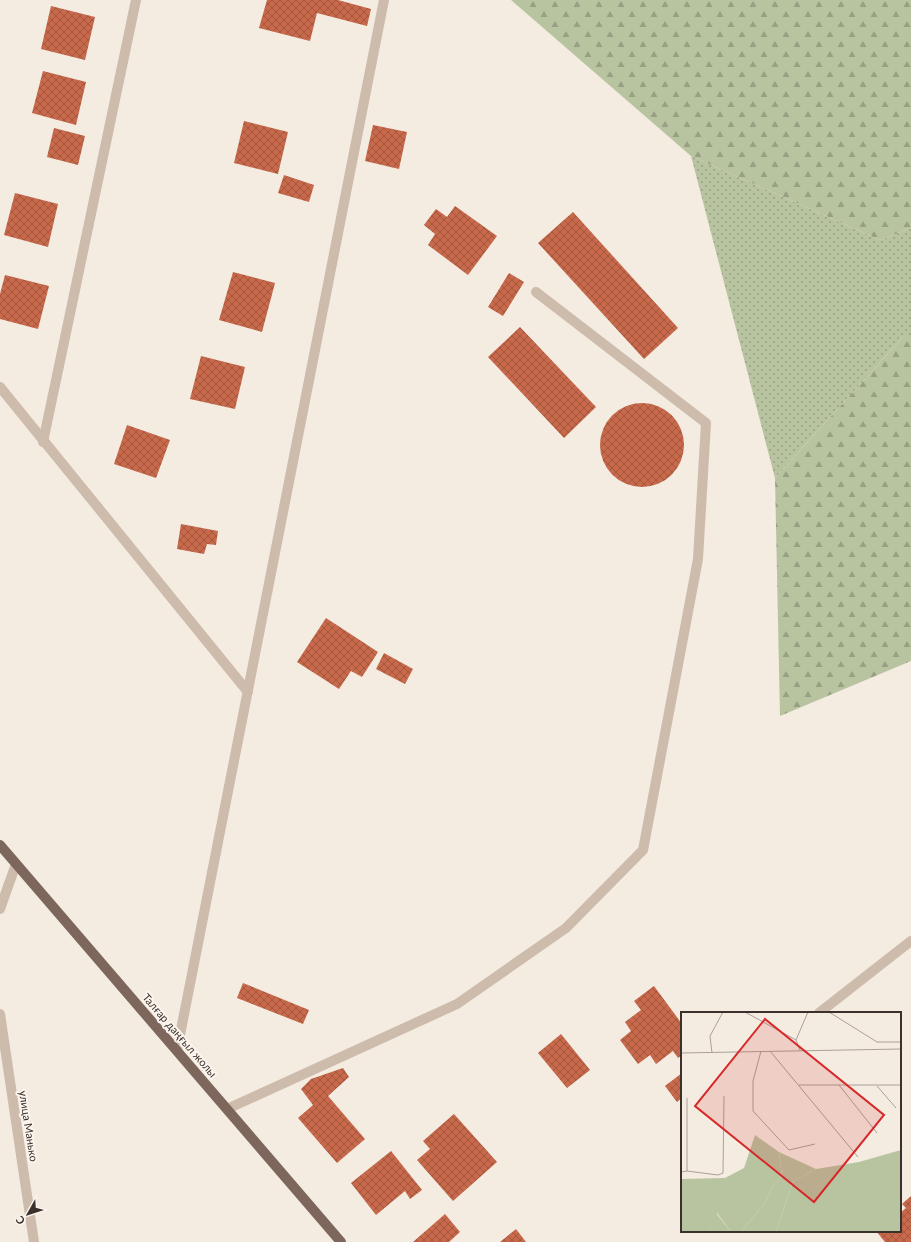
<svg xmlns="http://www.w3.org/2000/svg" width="911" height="1242" font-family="Lato,sans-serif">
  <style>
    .grass { fill: url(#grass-dots) }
    .forest { fill: url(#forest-firs) }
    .building { fill: url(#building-cross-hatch) }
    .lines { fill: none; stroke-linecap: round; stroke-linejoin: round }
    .minor { stroke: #cdbbac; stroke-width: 10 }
    .primary { stroke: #7d675c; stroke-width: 10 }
    .labels { text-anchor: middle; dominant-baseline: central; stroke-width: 4; stroke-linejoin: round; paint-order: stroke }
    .street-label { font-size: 11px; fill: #3b302b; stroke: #fbf5ee }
    .inset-road { fill: none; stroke: #aaa098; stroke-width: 1 }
    .view { fill: #d62828; fill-opacity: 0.15; stroke: #d62828; stroke-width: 2 }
    .inset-edge { fill: none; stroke: #3b302b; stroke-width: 2 }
  </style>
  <defs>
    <pattern id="grass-dots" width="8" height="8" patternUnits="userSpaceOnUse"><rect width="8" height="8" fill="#b8c4a0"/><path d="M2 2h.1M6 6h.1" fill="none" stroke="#97a083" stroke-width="1.8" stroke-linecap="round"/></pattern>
    <pattern id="forest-firs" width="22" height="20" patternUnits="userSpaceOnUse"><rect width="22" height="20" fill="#b8c4a0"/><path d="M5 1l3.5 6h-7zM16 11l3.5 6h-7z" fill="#97a083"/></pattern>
    <pattern id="building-cross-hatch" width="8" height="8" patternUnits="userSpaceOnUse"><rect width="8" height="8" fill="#c8694b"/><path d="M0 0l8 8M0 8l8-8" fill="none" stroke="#a4573f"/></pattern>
  </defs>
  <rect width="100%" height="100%" fill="#f4ebe1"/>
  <!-- grass -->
  <path class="grass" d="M691,156L880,240L911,228V337H903L775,478Z"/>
  <!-- forest -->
  <path class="forest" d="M511,0H911V228L880,240L691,156Z
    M903,337H911V661L780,716L775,478Z"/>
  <!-- building -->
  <path class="building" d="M267,0H338L371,9L367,26L317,13L310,41L259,28Z
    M51,6L95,17L85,60L41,49Z
    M43,71L86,82L76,125L32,113Z
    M244,121L288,132L278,174L234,163Z
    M373,125L407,132L399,169L365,161Z
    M54,128L85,136L78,165L47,157Z
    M284,175L314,185L309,202L278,193Z
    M15,193L58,204L48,247L4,235Z
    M455,206L497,236L468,275L428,245L435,234L424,225L436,209L447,217Z
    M573,212L678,328L644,359L538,243Z
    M233,272L275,283L262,332L219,320Z
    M509,273L524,282L503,316L488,307Z
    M5,275L49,286L38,329L0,319V294Z
    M520,327L596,407L564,438L488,357Z
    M201,356L245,367L235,409L190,399Z
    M600 445a42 42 0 1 1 84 0a42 42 0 1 1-84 0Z
    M127,425L170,440L156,478L114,464Z
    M181,524L218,531L216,545L207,544L204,554L177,549Z
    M326,618L378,652L362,677L351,671L339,689L297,662Z
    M384,653L413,669L405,684L376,669Z
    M243,983L309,1010L303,1024L237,998Z
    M654,986L682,1024V1055L678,1058L673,1051L656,1064L650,1055L638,1064L620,1040L631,1031L625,1022L641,1010L634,1001Z
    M561,1034L590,1070L567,1088L538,1053Z
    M343,1068L349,1077L328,1096L365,1139L337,1163L298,1118L313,1105L301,1089L311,1079Z
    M682,1073V1098L677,1102L665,1086Z
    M454,1114L497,1162L453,1201L417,1160L430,1149L423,1141Z
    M391,1151L422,1190L410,1199L405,1191L376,1215L351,1183Z
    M911,1196V1242H885L876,1231H900V1213L906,1208L902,1204Z
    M445,1214L460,1232L449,1242H413Z
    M516,1229L526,1242H500Z"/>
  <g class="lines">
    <!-- minor -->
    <path class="minor" d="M0,387L248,692
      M43,442L136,0
      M0,909L16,864
      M819,1013L911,941
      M0,1014L34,1242
      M177,1050L384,0
      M227,1109L457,1004L566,928L643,850L698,559L706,423L536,292"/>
    <!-- primary -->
    <path class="primary" d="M0,845L341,1242"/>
  </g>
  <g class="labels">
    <!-- street labels -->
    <g class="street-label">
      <text transform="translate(180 1035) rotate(49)">Талғар даңғыл жолы</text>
      <text transform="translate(29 1126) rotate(81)">улица Манько</text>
    </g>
  </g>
  <!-- overview -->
  <g transform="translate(681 1012)">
    <rect width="220" height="220" fill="#f4ebe1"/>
    <path d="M98,140L135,157L112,169L95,220H60L84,191L91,175L101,164ZM35,201L50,220H28Z" fill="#b8c4a0"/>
    <path d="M74,123L98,140L101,164L91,175L84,191L60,220H50L36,201L28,220H0V167L44,166L63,156ZM220,138V220H95L112,169L135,157L178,150Z" fill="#b8c4a0"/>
    <path class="inset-road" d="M64,0L115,28M148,0L196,30H220M119,38L115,28L127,0M80,39L72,69V99L108,138L134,132M89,39L177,145M0,41L220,37M31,41L29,24L42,0M118,73H220M158,73L196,121M196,74L215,96M6,159L37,163L42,161L43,84M0,160L6,159V86"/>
    <path class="view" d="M84,7L203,103L133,190L14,94Z"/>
    <rect width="220" height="220" class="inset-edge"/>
  </g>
  <!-- north arrow -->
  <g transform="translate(28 1214) rotate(231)" stroke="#fbf5ee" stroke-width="3" paint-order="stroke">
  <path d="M0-3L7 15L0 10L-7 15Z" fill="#3b302b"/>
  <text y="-6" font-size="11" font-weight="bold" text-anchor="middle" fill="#3b302b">С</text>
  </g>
</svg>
